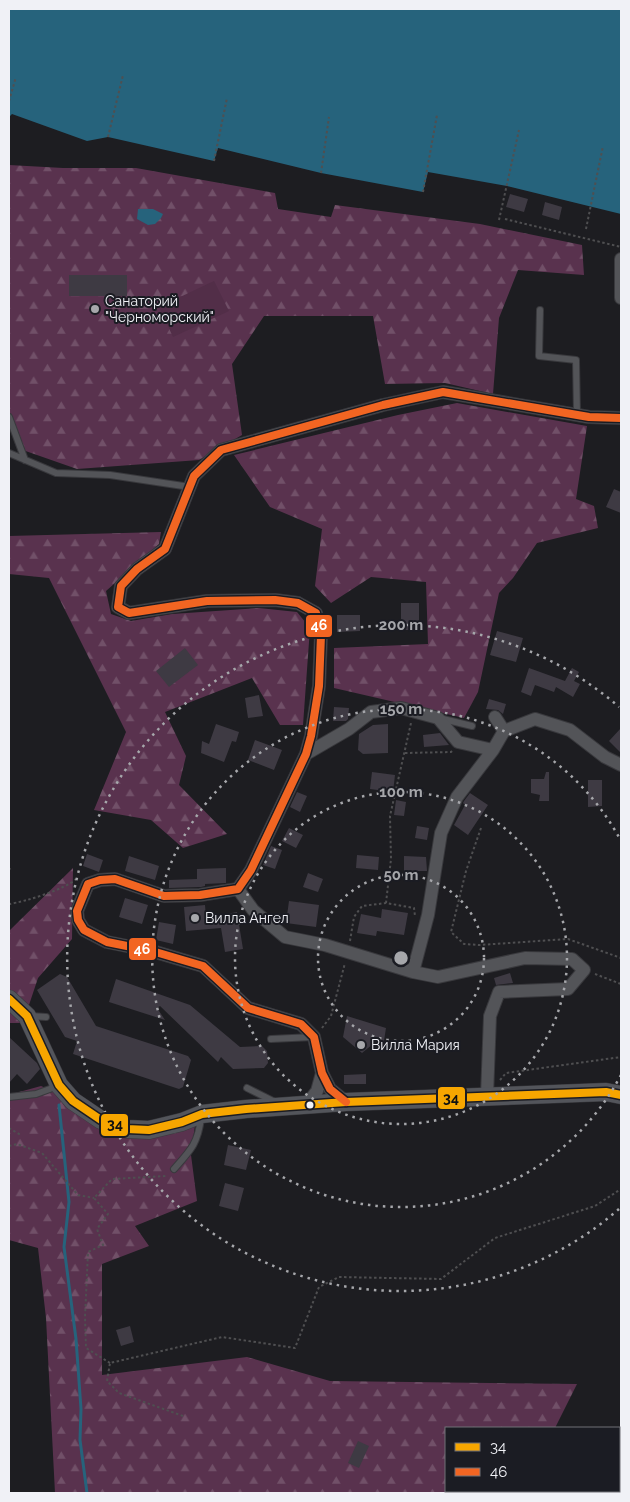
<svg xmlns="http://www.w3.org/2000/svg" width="630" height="1502" font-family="Raleway,sans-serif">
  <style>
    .forest { fill: url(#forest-firs) }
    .park { fill: #522e48 }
    .water { fill: #26637c }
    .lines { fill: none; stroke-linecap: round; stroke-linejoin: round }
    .stream { stroke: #26637c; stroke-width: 3 }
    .building { fill: #3e3a43 }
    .service-casing { stroke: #39393d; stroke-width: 8 }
    .minor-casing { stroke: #39393d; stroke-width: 14 }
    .secondary-casing { stroke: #39393d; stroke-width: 19 }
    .path { stroke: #4f4f51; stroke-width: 2; stroke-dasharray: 2.5 2.5; stroke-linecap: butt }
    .service { stroke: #535458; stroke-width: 6 }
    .minor { stroke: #535458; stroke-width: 12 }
    .secondary { stroke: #53555b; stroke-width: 18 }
    .bus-1-casing { stroke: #1b1c23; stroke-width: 11 }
    .bus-2-casing { stroke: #1b1c23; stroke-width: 11 }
    .bus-1 { stroke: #f7a600; stroke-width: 8 }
    .bus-2 { stroke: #f26522; stroke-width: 8 }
    .ring { fill: none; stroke: #a6a7ab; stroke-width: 2.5; stroke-dasharray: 2.5 5 }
    .poi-dot { fill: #a6a7ab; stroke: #1b1c23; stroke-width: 2 }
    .bus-dot { fill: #f0f1f6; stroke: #1b1c23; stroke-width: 2 }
    .labels { text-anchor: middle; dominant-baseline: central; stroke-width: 4; stroke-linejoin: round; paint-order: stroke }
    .poi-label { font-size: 14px; fill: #f0f1f6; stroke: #1b1c23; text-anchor: start }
    .centre { fill: #a6a7ab; stroke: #1b1c23; stroke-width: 2.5 }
    .ring-label { font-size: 15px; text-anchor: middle; font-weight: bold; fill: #a6a7ab; stroke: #1b1c23; stroke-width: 4; stroke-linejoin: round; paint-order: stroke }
    .line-badge { stroke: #1b1c23; stroke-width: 2 }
    .badge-label { font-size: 14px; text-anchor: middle; font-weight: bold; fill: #fff }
    .pale-badge-label { font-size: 14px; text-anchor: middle; font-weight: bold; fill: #111 }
  </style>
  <defs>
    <pattern id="forest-firs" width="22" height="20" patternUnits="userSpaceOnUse" patternTransform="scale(1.25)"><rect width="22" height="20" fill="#59324e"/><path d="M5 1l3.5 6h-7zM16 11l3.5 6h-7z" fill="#715068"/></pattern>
  </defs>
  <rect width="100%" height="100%" fill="#1d1d21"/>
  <!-- forest -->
  <path class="forest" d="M9,165L63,168H136L275,193L278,209L331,217L335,205L480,224L582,245L584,275L518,270L499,318L493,394L445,383L385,384L373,316H264L232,364L242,435L199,460L77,469L17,448L9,414Z
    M457,403L587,426L576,499L594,506L598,528L537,543L513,578L499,593L478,692L464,718L334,688V648L428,644L426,582L371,577L331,603L315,586L322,529L270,507L234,455L398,415Z
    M161,532L159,544L106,591L111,614L131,621L172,614L259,608L297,612L310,628L303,725H280L252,678L165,712L186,756L179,785L227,834L183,848L151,820L94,810L126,732L49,578L9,574V536Z
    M73,868L72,939L38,978L23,1023H9V931Z
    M41,1086L127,1122L195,1125L191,1155L197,1201L135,1226L149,1246L102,1264V1375L247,1357L330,1381L577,1384L555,1428H446V1491H524L523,1493H55L46,1318L38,1248L9,1240V1093L12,1094Z"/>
  <!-- park -->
  <path class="park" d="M214,281L229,311L173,337L159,307Z"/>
  <!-- water -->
  <path class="water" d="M9,9H621V214L507,186L428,172L423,192L321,173L218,148L214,161L108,137L87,141L12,114L9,117Z
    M138,209H153L163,214L161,218L155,224L148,225L137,219Z"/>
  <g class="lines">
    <!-- stream -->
    <path class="stream" d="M59,1105L69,1202L64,1247L76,1339L81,1409L80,1440L87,1493"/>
  </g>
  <!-- building -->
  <path class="building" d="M510,194L528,199L524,212L506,207Z
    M545,202L562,207L559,220L542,215Z
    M69,275H127V296H69Z
    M614,489L621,492V513L606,507Z
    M401,603H419V630H401Z
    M337,615H360V631L337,632Z
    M497,631L523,638L516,662L490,655Z
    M185,648L198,665L169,687L156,671Z
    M529,668L565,681L572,668L579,672L574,681L580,684L573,697L556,687L554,692L535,685L531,696L521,692Z
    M259,695L263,716L248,718L245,698Z
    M489,699L506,704L503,714L498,710L486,709Z
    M334,707L349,708L348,719L346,721H333Z
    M216,724L239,732L236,742L232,741L224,762L201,753L202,741L209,744Z
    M388,724V753L363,754L358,750L359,734L373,725Z
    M621,728V753L609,741Z
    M440,733L449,745L424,747L423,735Z
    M255,740L282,750L274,770L248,760Z
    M372,772L395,775L393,792L370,789Z
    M546,772H549V801H539L540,795L531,793V779H544Z
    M588,780H602V806L588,807Z
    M297,792L307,796L300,812L290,807Z
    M470,793L488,805L468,835L454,825L465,805L463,803L464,801Z
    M396,800L406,802L404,816L394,815Z
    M417,826L429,828L427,840L415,838Z
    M289,828L303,835L296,848L282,841Z
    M271,846L282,850L275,869L263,865Z
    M87,854L103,860L99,872L83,866Z
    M357,855L379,857L378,870L356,868Z
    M129,856L159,866L155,880L125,871Z
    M404,856L426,857L427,871H404Z
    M226,868V883L205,884V886L201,887L169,888V880L197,879V869Z
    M308,873L323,879L318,892L303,887Z
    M125,898L148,905L142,924L119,917Z
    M289,901L319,905L316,927L286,923Z
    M205,905L206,918L237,912L243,949L225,952L221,928L186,931L184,907Z
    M382,909L408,913L404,935L377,931L376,936L357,933L361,914L381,918Z
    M159,922L176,925L173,944L156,940Z
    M510,973L513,983L496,985L494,978Z
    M60,974L67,977L96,1026L188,1056L191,1060L183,1087L179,1089L73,1054L77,1041L65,1037L37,990Z
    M116,979L190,1005L240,1047L262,1046L267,1051L268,1063L264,1068L233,1069L221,1057L218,1062L160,1006L157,1008L165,1020L109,1002Z
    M347,1016L386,1028L383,1047L373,1044L362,1053L343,1037Z
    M9,1037L37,1063L40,1069L27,1084L17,1074L9,1083Z
    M366,1074V1084H344V1075Z
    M228,1145L251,1150L246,1170L224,1165Z
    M225,1183L244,1188L238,1211L219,1206Z
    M130,1326L134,1342L121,1346L116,1330Z
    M358,1441L369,1446L359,1468L348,1463Z"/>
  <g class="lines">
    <defs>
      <path id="service" d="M540,310L539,356L576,360L577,415
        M9,417L25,460
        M9,453L56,473L110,475L190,487
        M439,718L472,726
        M30,1016L46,1017
        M271,1039L313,1037
        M247,1088L275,1102
        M9,1097L36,1094L58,1086
        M174,1169C191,1150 198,1143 201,1118"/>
      <path id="minor" d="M621,259V298
        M504,731L535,719L570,730L605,757L621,765
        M306,754L349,729L371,712L401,708L438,718L458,742L493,750L504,731L495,717
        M238,889L253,910L285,937L325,945L413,972L438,977L525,958L572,959L584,970L568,989L499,992L490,1016L487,1096
        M413,972L428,915L441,833L457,797L493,750
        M346,1102L330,1089L322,1073L314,1037L301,1024L248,1008L203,966L152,951L107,942L84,930L78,920L77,911L88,884L100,880L115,879L164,896L200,895L238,889L251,870L306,754L311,736L319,686L321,635L316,613L298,603L275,600L207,601L129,613L118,607L121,586L137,569L165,549L194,476L221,450L383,405L443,392L589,417L621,418
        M307,1104L317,1091L322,1073"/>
      <path id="secondary" d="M9,999L27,1016L59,1085L73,1101L101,1120L127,1129L149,1130L182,1122L202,1114L246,1109L346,1102L606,1092L621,1095"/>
    </defs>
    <!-- service casing -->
    <use href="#service" class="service-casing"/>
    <!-- minor casing -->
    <use href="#minor" class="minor-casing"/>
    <!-- secondary casing -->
    <use href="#secondary" class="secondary-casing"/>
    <!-- path -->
    <path class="path" d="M9,101L16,77
      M108,137L123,75
      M214,161L227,98
      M321,173L329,117
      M423,192L437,115
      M505,219L621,247
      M499,220L519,130
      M586,229L603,146
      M405,753L451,752L452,751
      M481,828L466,871L451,932L464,944L479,945L568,939L621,958
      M9,870L10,868
      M386,903L391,859L390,816L411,723
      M9,904C24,902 66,889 76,879
      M350,941L354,917L362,906L386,903L414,908L415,916
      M595,974L621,984
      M322,1028L331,1016L345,963
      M500,1080L506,1073L621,1057
      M9,1128L21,1135
      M9,1146L17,1144L42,1153L78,1195L94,1198
      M110,1363L86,1348L85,1317L88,1252L103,1245L97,1229L108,1214L94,1198L112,1179L166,1176
      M183,1416L119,1393L107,1381L110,1363L222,1337L295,1348L319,1287L339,1277L441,1279L495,1238L595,1206L621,1189
      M483,1491L489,1493
      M353,1493H384
      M446,1493L457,1491"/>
    <!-- service -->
    <use href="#service" class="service"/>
    <!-- minor -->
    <use href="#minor" class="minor"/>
    <!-- secondary -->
    <use href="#secondary" class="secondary"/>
    <defs>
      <path id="bus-1" d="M9,999L27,1016L59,1085L73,1101L101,1120L127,1129L149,1130L182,1122L202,1114L246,1109L346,1102L606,1092L621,1095"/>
      <path id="bus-2" d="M346,1102L330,1089L322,1073L314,1037L301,1024L248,1008L203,966L152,951L107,942L84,930L78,920L77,911L88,884L100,880L115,879L164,896L200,895L238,889L251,870L306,754L311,736L319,686L321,635L316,613L298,603L275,600L207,601L129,613L118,607L121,586L137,569L165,549L194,476L221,450L383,405L443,392L589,417L621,418"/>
    </defs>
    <!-- bus-1 casing -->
    <use href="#bus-1" class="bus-1-casing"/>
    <!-- bus-2 casing -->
    <use href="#bus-2" class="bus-2-casing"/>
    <!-- bus-1 -->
    <use href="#bus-1" class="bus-1"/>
    <!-- bus-2 -->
    <use href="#bus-2" class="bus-2"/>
  </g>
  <!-- distance rings -->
  <g class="ring">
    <circle cx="401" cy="958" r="83"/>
    <circle cx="401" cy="958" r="166"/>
    <path d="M621 1075A249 249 0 1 1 621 841"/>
    <path d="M619 1209A333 333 0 1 1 619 707"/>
  </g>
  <!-- markers -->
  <g class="poi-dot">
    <circle cx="95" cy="309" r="5"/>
    <circle cx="195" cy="918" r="5"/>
    <circle cx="361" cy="1045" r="5"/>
  </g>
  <circle class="bus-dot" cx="310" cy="1105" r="4.5"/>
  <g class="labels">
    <!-- poi labels -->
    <g class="poi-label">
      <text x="105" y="301">Санаторий<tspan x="105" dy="16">"Черноморский"</tspan></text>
      <text x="205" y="918">Вилла Ангел</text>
      <text x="371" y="1045">Вилла Мария</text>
    </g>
  </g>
  <circle cx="401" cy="958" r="8" class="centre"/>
  <g class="ring-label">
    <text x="401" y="630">200 m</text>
    <text x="401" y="714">150 m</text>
    <text x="401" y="797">100 m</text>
    <text x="401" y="880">50 m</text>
  </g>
  <g class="line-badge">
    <rect x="305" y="614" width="28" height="24" rx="5" fill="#f26522"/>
    <rect x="128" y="937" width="29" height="24" rx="5" fill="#f26522"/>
    <rect x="437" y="1086" width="29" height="24" rx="5" fill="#f7a600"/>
    <rect x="100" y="1113" width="29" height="24" rx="5" fill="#f7a600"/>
  </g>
  <g class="badge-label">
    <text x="319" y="630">46</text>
    <text x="142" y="954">46</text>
  </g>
  <g class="pale-badge-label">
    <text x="451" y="1103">34</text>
    <text x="115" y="1129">34</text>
  </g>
  <!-- border -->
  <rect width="630" height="1502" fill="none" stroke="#f0f1f6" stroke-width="20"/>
  <!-- legend -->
  <rect x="445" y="1427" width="175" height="65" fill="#1b1c23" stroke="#707177"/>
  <rect x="455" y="1443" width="25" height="8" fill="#f7a600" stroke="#707177"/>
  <text x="490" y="1452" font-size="15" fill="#f0f1f6">34</text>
  <rect x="455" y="1468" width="25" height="8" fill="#f26522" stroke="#707177"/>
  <text x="490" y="1477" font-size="15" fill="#f0f1f6">46</text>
</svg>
